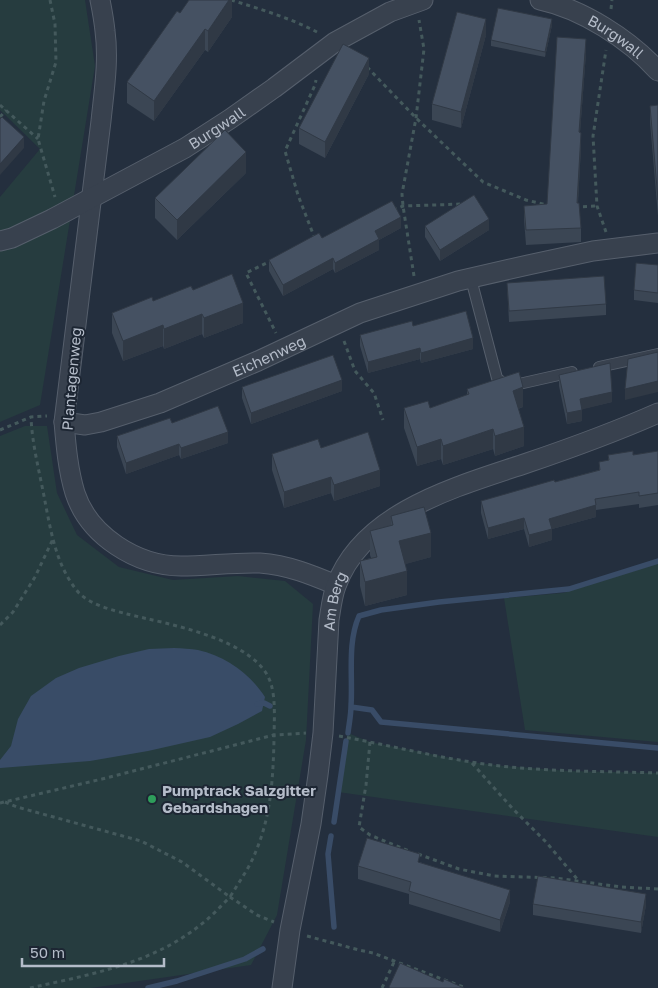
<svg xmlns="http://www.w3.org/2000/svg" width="658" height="988" font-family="'Golos Text',sans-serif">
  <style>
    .green { fill: #263c3f }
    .water { fill: #394c67 }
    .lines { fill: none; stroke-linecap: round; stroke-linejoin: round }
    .stream { stroke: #394c67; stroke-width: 5.5 }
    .service-casing { stroke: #565f6c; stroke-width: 12 }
    .minor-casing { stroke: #565f6c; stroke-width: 21 }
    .path { stroke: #44595c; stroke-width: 3; stroke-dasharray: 4 4; stroke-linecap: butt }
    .service { stroke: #38414e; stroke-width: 10 }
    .minor { stroke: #38414e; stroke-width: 19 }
    .wall { fill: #3b4654 }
    .shaded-wall { fill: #303945 }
    .building { fill: #455162; stroke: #303945 }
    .leisure-dot { fill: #2e9e5b; stroke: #1d2633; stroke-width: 2 }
    .labels { text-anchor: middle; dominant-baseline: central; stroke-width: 4; stroke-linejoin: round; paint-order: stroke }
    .street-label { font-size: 15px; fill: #b4bcc9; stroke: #1d2633 }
    .poi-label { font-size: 15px; font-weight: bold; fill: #b4bcc9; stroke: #1d2633; text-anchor: start }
  </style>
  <rect width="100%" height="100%" fill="#242f3e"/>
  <!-- green -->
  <path class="green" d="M0,0H85L95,66L40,405L0,422V197L40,149L0,110Z
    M25,426H47L57,493L77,535L119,567L173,580L238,576L285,581L313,604L306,740L277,915L251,965L91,988H0V436Z
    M658,563V742L525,730L504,598L563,593Z
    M348,733L370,742L471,762L504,766L570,771L658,773V837L338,792Z"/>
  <!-- water -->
  <path class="water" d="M174,648C182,648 191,649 198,650C226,656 250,674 265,697L262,711L238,724L210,737L148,751L90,761L0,768V760L11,746L18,719L31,696L56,678L79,668L119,656L149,649Z"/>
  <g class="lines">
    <!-- stream -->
    <path class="stream" d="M257,704L264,703L270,706
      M351,707L372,710L381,722L658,748
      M348,733C349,724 351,715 351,706C353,677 347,643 359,616L381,610L439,602L569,589L658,561
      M334,822L346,741
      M331,836L328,854L334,927
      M148,988L177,981L245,959L263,949"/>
    <defs>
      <path id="service" d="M471,279L497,378L503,383L519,384L572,372
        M599,367L658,354"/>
      <g id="minor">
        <path d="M100,0C102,10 104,21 105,31C109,61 104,91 101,121L64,422C66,446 68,470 75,493C89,536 137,566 181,566C207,566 234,562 260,563C288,565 312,575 336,585"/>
        <path id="s1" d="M540,0C582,9 629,39 658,71"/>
        <path id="s2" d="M0,241L12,238L52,219L185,148L230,119L274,88L335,42L390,12L423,0"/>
        <path id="s3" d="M64,422L85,425L101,422L160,403L258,361L360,313L458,281L528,265L593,251L658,243"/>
        <path id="s4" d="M282,988L290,930L311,824L318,775L323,733L329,620C331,608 332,597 336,586C363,511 459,486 527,463C571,448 615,432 658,413"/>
      </g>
    </defs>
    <!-- service casing -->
    <use href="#service" class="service-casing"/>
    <!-- minor casing -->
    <use href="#minor" class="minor-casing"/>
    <!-- path -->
    <path class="path" d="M50,0L55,24L56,62L44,101L38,139L55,197
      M231,0C260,9 290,18 317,32
      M611,9L612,0
      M367,67L416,118L483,182L526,200L547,205
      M0,105L38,139
      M0,117L6,110
      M575,207L597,206
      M393,210L403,206L463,204
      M606,232L597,206L593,136L606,50
      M315,239L298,195L285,151L315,85L316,80
      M273,260L246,273L276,333
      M414,276L403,206L402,194L416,118L424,49L419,20
      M344,341L355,371L374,393L383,420
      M0,430L31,417L47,416
      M0,625L13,612L35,577L53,539
      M339,736C383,744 427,755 471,762C532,772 596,771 658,773
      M370,742L366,785L359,827L370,835L409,851
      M472,763L512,808L546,842L578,880
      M5,802L17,807L141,841L182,862L230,897C239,882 250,867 256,851C271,815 273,779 274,740C274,723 276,700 271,684C258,639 167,624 127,614C112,610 91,605 79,593C55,566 50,526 43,491C38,466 32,442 31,417
      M0,803L102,779L274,735L306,733
      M418,854L459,869L494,876L555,878L621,887L658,889
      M307,936L359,950L373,953L466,988
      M30,988C88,975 151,964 199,926C210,918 220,907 230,897L257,915L274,922
      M382,988L395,960"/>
    <!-- service -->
    <use href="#service" class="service"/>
    <!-- minor -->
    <use href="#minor" class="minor"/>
  </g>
  <!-- wall -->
  <path class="wall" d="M232,0V17L208,52L205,50L154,121L127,103V82L180,13Z
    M552,25L545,57L491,46V40Z
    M486,35L461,128L432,120V104Z
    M586,53L580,132L581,147L578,203L581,228V242L526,245L524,220V206L547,204Z
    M369,74L325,158L299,144V128Z
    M658,105V216L650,122V106Z
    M246,173L177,240L155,218V198Z
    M425,226L489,230L440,261L425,237Z
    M401,228L379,240V250L335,273L333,269L283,296L269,271V260L322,238Z
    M658,265V303L634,300V290Z
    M507,283L606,304V315L509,322Z
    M193,290L243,323L204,338L202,334L164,349L163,346L123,361L112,333V313Z
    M413,326L473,349L421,363L420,359L368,373L360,346V335Z
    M559,375L612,402L582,409V421L567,424L559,386Z
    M242,387L342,391L251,424L242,398Z
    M467,389L523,407L518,409L524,446L495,456L493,449L443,465L441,459L417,466L404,428V408H430L467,395Z
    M172,423L228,443L181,459L179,455L126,474L117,447V436Z
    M321,448L380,486L334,501L331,493L284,508L272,470V454Z
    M658,451V505L639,508V504L596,510V517L552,529V540L529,547L524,529L488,539L481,513V501L555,482L599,470V462L608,461V455H633Z
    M391,516L431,557L405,564L407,595L365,606L360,586V561L371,558L370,555V531L391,525Z
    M420,862L510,902L500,932L409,904V894L358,879V866Z
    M533,904L646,905L641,933L533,915Z"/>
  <!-- shaded-wall -->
  <path class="shaded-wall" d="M229,0H232V17L208,52V31Z
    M486,19V35L461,128V112Z
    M552,19V25L545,57V52Z
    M205,29V50L154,121V101Z
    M586,39V53L579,147V132Z
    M369,58V74L325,158V142Z
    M581,133V147L577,217V203Z
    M24,137V148L0,175V164Z
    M246,152V173L177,240V220Z
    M401,217V228L379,240V250L335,273V263L375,231Z
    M489,219V230L440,261V250Z
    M333,258V269L283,296V285Z
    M243,303V323L204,338V318Z
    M202,314V334L164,349V329Z
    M163,325V346L123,361V341Z
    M473,338V349L421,363V353Z
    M420,348V359L368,373V362Z
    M342,380V391L251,424V413Z
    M658,381V392L625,400V389Z
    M523,387V407L513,410V391Z
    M612,392V402L580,410V399Z
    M582,410V421L567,424V413Z
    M524,427V446L495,456V436Z
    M493,429V449L443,465V446Z
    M228,432V443L181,459V448Z
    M441,439V459L417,466V447Z
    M179,444V455L126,474V463Z
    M380,470V486L334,501V485Z
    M331,477V493L284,508V492Z
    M596,505V517L552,529V540L529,547V535L549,519Z
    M524,518V529L488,539V528Z
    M431,533V557L399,566V541Z
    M407,571V595L365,606V582Z
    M510,890V902L500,932V920Z
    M646,894V905L641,933V922Z"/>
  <!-- building -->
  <path class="building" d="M189,0H229L208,31L205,29L154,101L127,82L177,11L180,13Z
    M498,8L552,19L545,52L491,40Z
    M457,12L486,19L461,112L432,104Z
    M557,37L586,39L579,132L581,133L577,203H579L581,228L526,230L524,206L547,204Z
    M343,44L369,58L325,142L299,128Z
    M658,105V200L650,106Z
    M2,117L24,137L0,164V119Z
    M225,130L246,152L177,220L155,198Z
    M474,195L489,219L440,250L425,226Z
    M392,201L401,217L375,231L379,239L335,263L333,258L283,285L269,260L319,233L322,238Z
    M636,263L658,265V293L634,290Z
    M232,274L243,303L204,318L202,314L164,329L163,325L123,341L112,313L152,297L153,301L191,286L193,290Z
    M604,276L606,304L509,311L507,283Z
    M466,311L473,338L421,353L420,348L368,362L360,335L412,321L413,326Z
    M658,352V381L625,389L628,359Z
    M333,355L342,380L251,413L242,387Z
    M610,363L612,392L580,399L582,410L567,413L559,375Z
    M519,372L523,387L513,391L524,427L495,436L493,429L443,446L441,439L417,447L404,408L428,401L430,408L469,394L467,389Z
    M218,406L228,432L181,448L179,444L126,463L117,436L170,418L172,423Z
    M368,432L380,470L334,485L331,477L284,492L272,454L318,439L321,448Z
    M633,451V455L658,451V493L639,496V492L595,499L596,505L549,519L552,529L529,535L524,518L488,528L481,501L554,480L555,482L600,470L599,462L609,460L608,455Z
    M424,507L431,533L399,541L407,571L365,582L360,561L377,557L370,531L393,525L391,516Z
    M367,838L420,854L418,862L510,890L500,920L409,891L411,882L358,866Z
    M538,876L646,894L641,922L533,904Z
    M400,963L443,982L444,979L464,988H390L389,987Z"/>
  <!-- markers -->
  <circle class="leisure-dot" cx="152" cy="799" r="5"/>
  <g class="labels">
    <!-- street labels -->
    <g class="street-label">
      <text stroke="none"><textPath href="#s1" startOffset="85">Burgwall</textPath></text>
      <text stroke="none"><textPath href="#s2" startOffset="245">Burgwall</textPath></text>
      <text stroke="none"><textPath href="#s3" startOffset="218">Eichenweg</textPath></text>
      <text transform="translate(71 379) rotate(-85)">Plantagenweg</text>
      <text stroke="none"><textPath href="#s4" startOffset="391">Am Berg</textPath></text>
    </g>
    <!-- poi labels -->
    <g class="poi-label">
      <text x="162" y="790">Pumptrack Salzgitter<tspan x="162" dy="17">Gebardshagen</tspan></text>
    </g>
  </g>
  <!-- scale -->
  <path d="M22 958v8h142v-8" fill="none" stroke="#b4bcc9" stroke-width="2.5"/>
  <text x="30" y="958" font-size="15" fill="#b4bcc9" stroke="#1d2633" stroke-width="4" paint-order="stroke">50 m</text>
</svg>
